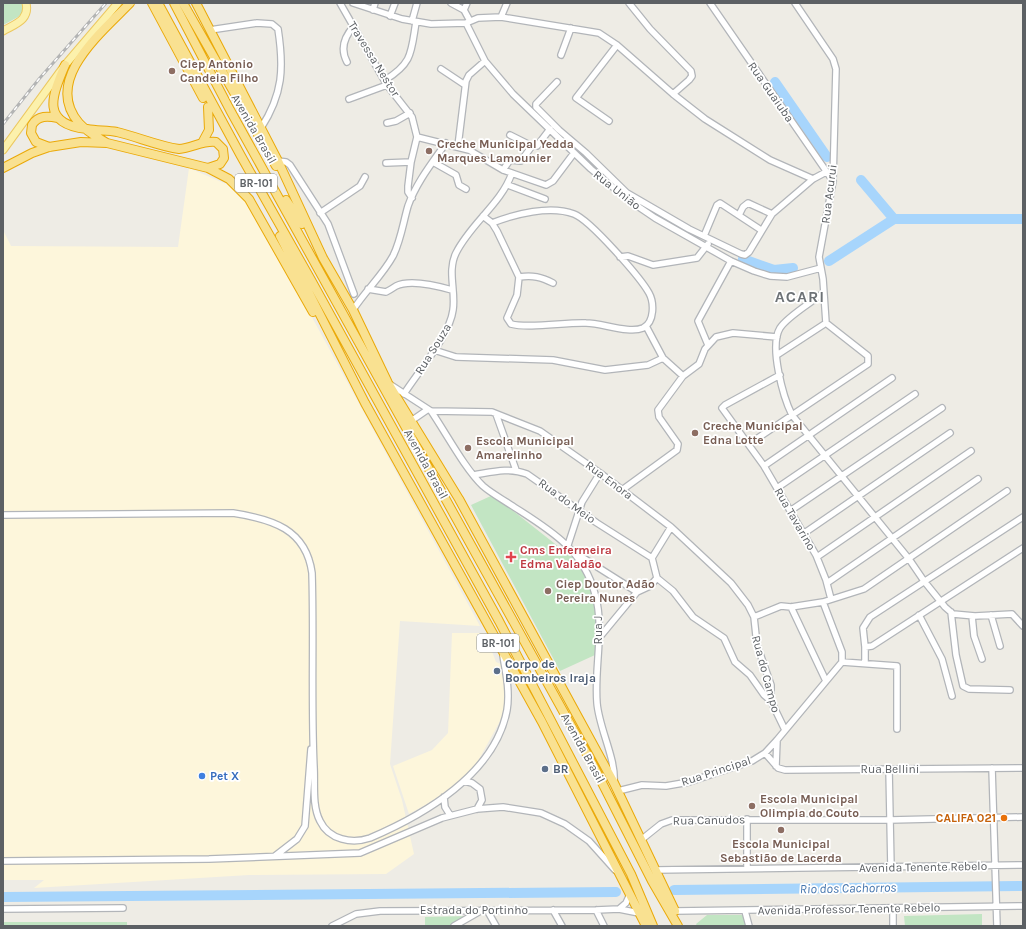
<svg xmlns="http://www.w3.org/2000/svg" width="1026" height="929" font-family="Karla,sans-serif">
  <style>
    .commercial { fill: #fdf6db }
    .green { fill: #c2e5c3 }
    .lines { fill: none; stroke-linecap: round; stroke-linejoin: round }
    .river { stroke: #a7d5fc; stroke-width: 10 }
    .minor-casing { stroke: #b2b5b9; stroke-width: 8 }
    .major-casing { stroke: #ecc860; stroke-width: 9 }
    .highway-casing { stroke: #eaa909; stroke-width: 10 }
    .minor { stroke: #fff; stroke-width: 5.5 }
    .major { stroke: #fcf1ac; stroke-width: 7 }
    .highway { stroke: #f9e191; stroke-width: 8 }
    .rail-casing { stroke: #b3b4b4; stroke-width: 3 }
    .rail { stroke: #fff; stroke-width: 1.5; stroke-dasharray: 4.5; stroke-linecap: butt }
    .education-dot { fill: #8d6e63; stroke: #fff; stroke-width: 1.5 }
    .health-dot { fill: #e0444e; stroke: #fff; stroke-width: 1.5 }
    .service-dot { fill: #5c6f8a; stroke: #fff; stroke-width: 1.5 }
    .shop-dot { fill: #3f7fe0; stroke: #fff; stroke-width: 1.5 }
    .food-dot { fill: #e8710a; stroke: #fff; stroke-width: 1.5 }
    .labels { text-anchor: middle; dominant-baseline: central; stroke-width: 3.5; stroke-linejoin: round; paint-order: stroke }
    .shield { fill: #fff; stroke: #8d9092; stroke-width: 1 }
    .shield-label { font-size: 11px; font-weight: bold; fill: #5c6064 }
    .street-label { font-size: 12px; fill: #5c6064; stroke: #fff }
    .education-label { font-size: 12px; font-weight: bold; fill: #785e54; stroke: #fff; text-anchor: start }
    .health-label { font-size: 12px; font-weight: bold; fill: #be3a42; stroke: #fff; text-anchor: start }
    .service-label { font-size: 12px; font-weight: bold; fill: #4e5e75; stroke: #fff; text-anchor: start }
    .shop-label { font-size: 12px; font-weight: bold; fill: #366cbe; stroke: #fff; text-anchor: start }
    .food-label { font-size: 12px; font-weight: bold; fill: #c56008; stroke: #fff; text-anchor: end }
    .water-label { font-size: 13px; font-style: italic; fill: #4475ae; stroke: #fff }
    .district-label { font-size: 16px; font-weight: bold; letter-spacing: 1px; fill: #6d7276; stroke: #fff }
  </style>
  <rect width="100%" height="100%" fill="#eeece5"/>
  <!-- commercial -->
  <path class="commercial" d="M189,168L233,187L252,207L480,626L400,621L390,764L402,800L414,854L386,874L249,875L34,888L44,880H3V230L11,246L178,247Z
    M452,633H485L496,662L503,665L506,698L504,712L499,723L473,770L450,791L409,814L393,766L432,750L448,733Z"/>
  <!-- green -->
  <path class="green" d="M3,3H22L23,12L18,17L3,25Z
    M493,495L573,558C580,568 588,578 592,590C598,610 596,635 595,655L560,671L471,505Z
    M982,914V926H905L904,916Z
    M707,915H743L747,926H697L696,924Z
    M470,916L451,926L425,925V917Z
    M3,922H127V926H3Z"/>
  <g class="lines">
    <!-- river -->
    <path class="river" d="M775,82L827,157
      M861,180L894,219
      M743,259L774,270L793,268
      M829,261L894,219H1023
      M674,890L1023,886
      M3,897L616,892"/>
    <defs>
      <path id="minor" d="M340,3L387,85L412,117L417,137L411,162L408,186V192L412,198
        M353,3L402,19L431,24L466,23L478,18L501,17L599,33L617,45L673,94L705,119L770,160L813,179
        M451,3L464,10
        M467,3L464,10L470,21
        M629,3L650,29L691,71L692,76L689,80L673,94
        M710,3L833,181
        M795,3L833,59L836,69L833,181L819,257L823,279L826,323
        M373,10L375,3
        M390,16L395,3
        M501,17L507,3
        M412,21L417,3
        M466,23L485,61L513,94L591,169L627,199L655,218L731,261L754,271L770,276L787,277L821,268
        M210,30L257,23L272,24L278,29C284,68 283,94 261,128
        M561,55L571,28
        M347,62C340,49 344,37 354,26
        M441,69L465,85
        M385,80C413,63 411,52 416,22
        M557,82L536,104V107L559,130L586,153L627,193L689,229L741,254L745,255L749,252L772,214L813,179L826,172
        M349,99L387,85
        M609,121L576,98L617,45
        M387,123L396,121L410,113
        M510,135L532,146H537L550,129
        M417,137L469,150L503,170L546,185L553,181L574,153
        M458,146L466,81L469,75L485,61
        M278,161L286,162L290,165L328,224L354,294
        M433,162L456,175L459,185L466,189
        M386,163L411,162
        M503,170L510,160L521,161L532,146
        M508,185L545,199
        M320,213L360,186L365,177
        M739,215L743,207L748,203L772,214
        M483,216L492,223L497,231L519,277L517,295L507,318L511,324C529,329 566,322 586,323C602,323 629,334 643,328C655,322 654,302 649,293C640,277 590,220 574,214C550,205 515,214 492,223
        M704,236L717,205L720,203L761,230
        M620,257L628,256L653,265L697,258L708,244
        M519,277C533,275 541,277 553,283
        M368,289L386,292C390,290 393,288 396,286C410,279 438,286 452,290
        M823,293C811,303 788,316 780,328C769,346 783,397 792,415L909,559L924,581L945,607L953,614L975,616L1012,614L1023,626
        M353,310C365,291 382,276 393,256C401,240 403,223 408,206C416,183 432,163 446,143
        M646,326L663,358L683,376
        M708,345L698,321L731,261
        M434,350L456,357L553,360L605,370L648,365L663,358
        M777,355L826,323
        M780,375L725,405L722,408L764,466L816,555L826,580L831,599
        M391,385L431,411L492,412L540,431L600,473L671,527L731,583L748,605L754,617L757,645L771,685V701L785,730
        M404,394C418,372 450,335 453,310C456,291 447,271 456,253C471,223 501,204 512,173
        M431,411C446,433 465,469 483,486C491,493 502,499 511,505C548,529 583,548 595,594C605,629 594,667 597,703C599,728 616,759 614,782
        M496,414L516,470
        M411,421L427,410
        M749,444L868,364V356L826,323
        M764,466L892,378
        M474,475C492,472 509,467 527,474L597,523L652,558
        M777,488L915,394
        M622,490L677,450L678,444L659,417L658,410L683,376L699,364L705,349L716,337L733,333L777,337
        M790,511L942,408
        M3,515L233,513C272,519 306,529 312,573C314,638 311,703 314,767C315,784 312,806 320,821C329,840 352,844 370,838C424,815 495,774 507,710C510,692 506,673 503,656
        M1023,517L870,617L863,628L865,647L872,646L1023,548
        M803,534L950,433
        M568,545L582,502L600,473
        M577,554L637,592
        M817,557L971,451
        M657,578L673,591L693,617L724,638L735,662L750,675L764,695L771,701
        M827,583L978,479
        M791,607L826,681
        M951,612L956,655L963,686L969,689L1010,690
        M919,615L942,659L952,696
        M991,615L1000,646
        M972,616L974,636L982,659
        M754,617L781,606L791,607L823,602L864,589L1007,491
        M599,638L637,592L650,586L657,578L652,558L671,527
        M865,647V663
        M842,662L897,666V729
        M765,753L778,768L785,770L1023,768
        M776,766L777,740
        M992,768L997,926
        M889,769L891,868
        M464,781L472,783L480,789L482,800L477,809
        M618,791L642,785L666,786L689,782L752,761L765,753L777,740L842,662V652L823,602
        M444,797L445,807L450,815
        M747,819V868
        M641,840L661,824L672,820H890L1023,817
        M275,856L297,839L305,826L311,749
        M3,861L209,859L360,853L442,818L477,809L503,807L541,813L565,824L589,841L615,870
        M656,870L1023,865
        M3,909L123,908
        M619,909L626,903L630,894
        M893,909V926
        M487,910L496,926
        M553,910L562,926
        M596,910L604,926
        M675,911L1023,906
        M745,911L749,926
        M332,926L356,914L380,911L596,910L619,909L639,913
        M454,926L482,910"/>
      <path id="major" d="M3,31C15,24 30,20 26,3
        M3,150L65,65L118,3"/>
      <path id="highway" d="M152,3L203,98
        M158,3L241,156L311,280L499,621L631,874L653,926
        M174,3L230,110L594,767L652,881L678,926
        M183,3L276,166
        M196,3L278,161L323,258L353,310L388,383L459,499L614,783L675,911
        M65,65C52,96 40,124 87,129C97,131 107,130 117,132C138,137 158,146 179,149C192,148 204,140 216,142L223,149L224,158L220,164L208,168
        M107,143C97,137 87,132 79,123C42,80 102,32 130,3
        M202,143L209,130L208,107
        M49,147L36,142L31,133L32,125C38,115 48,116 58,118
        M3,168L32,153L49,147L81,142L107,143L208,168L229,179L249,199L313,312
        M286,200L302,224
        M280,236L365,403L542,722L646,926"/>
    </defs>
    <!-- minor casing -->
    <use href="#minor" class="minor-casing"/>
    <!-- major casing -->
    <use href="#major" class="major-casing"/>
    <!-- highway casing -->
    <use href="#highway" class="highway-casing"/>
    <!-- minor -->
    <use href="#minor" class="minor"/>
    <!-- major -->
    <use href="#major" class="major"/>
    <!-- highway -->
    <use href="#highway" class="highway"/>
    <defs>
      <path id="rail" d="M3,124L39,79L106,3"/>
    </defs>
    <!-- rail casing -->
    <use href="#rail" class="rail-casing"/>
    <!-- rail -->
    <use href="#rail" class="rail"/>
  </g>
  <!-- markers -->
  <g class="education-dot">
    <circle cx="172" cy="71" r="4"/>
    <circle cx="429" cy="151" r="4"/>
    <circle cx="695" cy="433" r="4"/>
    <circle cx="468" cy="448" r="4"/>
    <circle cx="548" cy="591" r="4"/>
    <circle cx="752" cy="806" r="4"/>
    <circle cx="781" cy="830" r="4"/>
  </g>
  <path class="health-dot" d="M509 551h4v4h4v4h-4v4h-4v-4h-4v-4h4z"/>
  <g class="service-dot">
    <circle cx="497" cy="671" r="4"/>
    <circle cx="545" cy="769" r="4"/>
  </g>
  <circle class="shop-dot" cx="202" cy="776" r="4"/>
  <circle class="food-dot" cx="1004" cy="818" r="4"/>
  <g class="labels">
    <!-- shield labels -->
    <g class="shield">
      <rect x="235" y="174" width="42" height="18" rx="3"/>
      <rect x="477" y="634" width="42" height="18" rx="3"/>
    </g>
    <g class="shield-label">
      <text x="256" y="183">BR-101</text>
      <text x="498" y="643">BR-101</text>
    </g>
    <!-- street labels -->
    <g class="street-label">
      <text transform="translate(374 59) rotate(58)">Travessa Nestor</text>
      <text transform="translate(771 92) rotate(55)">Rua Guaiuba</text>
      <text transform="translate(254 129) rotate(60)">Avenida Brasil</text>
      <text transform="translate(617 190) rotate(38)">Rua União</text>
      <text transform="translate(829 194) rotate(-83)">Rua Acurui</text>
      <text transform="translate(433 349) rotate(-58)">Rua Souza</text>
      <text transform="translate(426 464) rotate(61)">Avenida Brasil</text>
      <text transform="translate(609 480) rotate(37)">Rua Enora</text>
      <text transform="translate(567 501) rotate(36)">Rua do Meio</text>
      <text transform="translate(795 519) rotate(60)">Rua Tavarino</text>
      <text transform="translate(598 630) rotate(-90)">Rua J</text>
      <text transform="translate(766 674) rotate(75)">Rua do Campo</text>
      <text transform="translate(583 748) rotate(61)">Avenida Brasil</text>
      <text x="890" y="769">Rua Bellini</text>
      <text transform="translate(716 771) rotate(-18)">Rua Principal</text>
      <text transform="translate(709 820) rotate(-1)">Rua Canudos</text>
      <text transform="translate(923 867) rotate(-1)">Avenida Tenente Rebelo</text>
      <text transform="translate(849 909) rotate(-1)">Avenida Professor Tenente Rebelo</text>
      <text x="474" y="910">Estrada do Portinho</text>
    </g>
    <!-- education labels -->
    <g class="education-label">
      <text x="180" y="64">Ciep Antonio<tspan x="180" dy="14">Candeia Filho</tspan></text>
      <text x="437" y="144">Creche Municipal Yedda<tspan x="437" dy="14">Marques Lamounier</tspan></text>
      <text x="703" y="426">Creche Municipal<tspan x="703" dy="14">Edna Lotte</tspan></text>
      <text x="476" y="441">Escola Municipal<tspan x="476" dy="14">Amarelinho</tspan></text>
      <text x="556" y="584">Ciep Doutor Adão<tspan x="556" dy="14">Pereira Nunes</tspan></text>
      <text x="760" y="799">Escola Municipal<tspan x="760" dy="14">Olimpia do Couto</tspan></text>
      <text x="781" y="844" text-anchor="middle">Escola Municipal<tspan x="781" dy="14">Sebastião de Lacerda</tspan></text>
    </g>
    <!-- health labels -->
    <g class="health-label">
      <text x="520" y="550">Cms Enfermeira<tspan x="520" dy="14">Edma Valadão</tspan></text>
    </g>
    <!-- service labels -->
    <g class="service-label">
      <text x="505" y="664">Corpo de<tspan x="505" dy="14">Bombeiros Iraja</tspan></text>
      <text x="553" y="769">BR</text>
    </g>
    <!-- shop labels -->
    <g class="shop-label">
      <text x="210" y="776">Pet X</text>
    </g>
    <!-- food labels -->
    <g class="food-label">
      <text x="996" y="818">CALIFA 021</text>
    </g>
    <!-- water labels -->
    <g class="water-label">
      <text transform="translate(848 888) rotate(-1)">Rio dos Cachorros</text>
    </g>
    <!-- district labels -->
    <g class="district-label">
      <text x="800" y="296">ACARI</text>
    </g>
  </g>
  <!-- border -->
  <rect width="1026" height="929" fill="none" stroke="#5c6064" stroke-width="8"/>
</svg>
